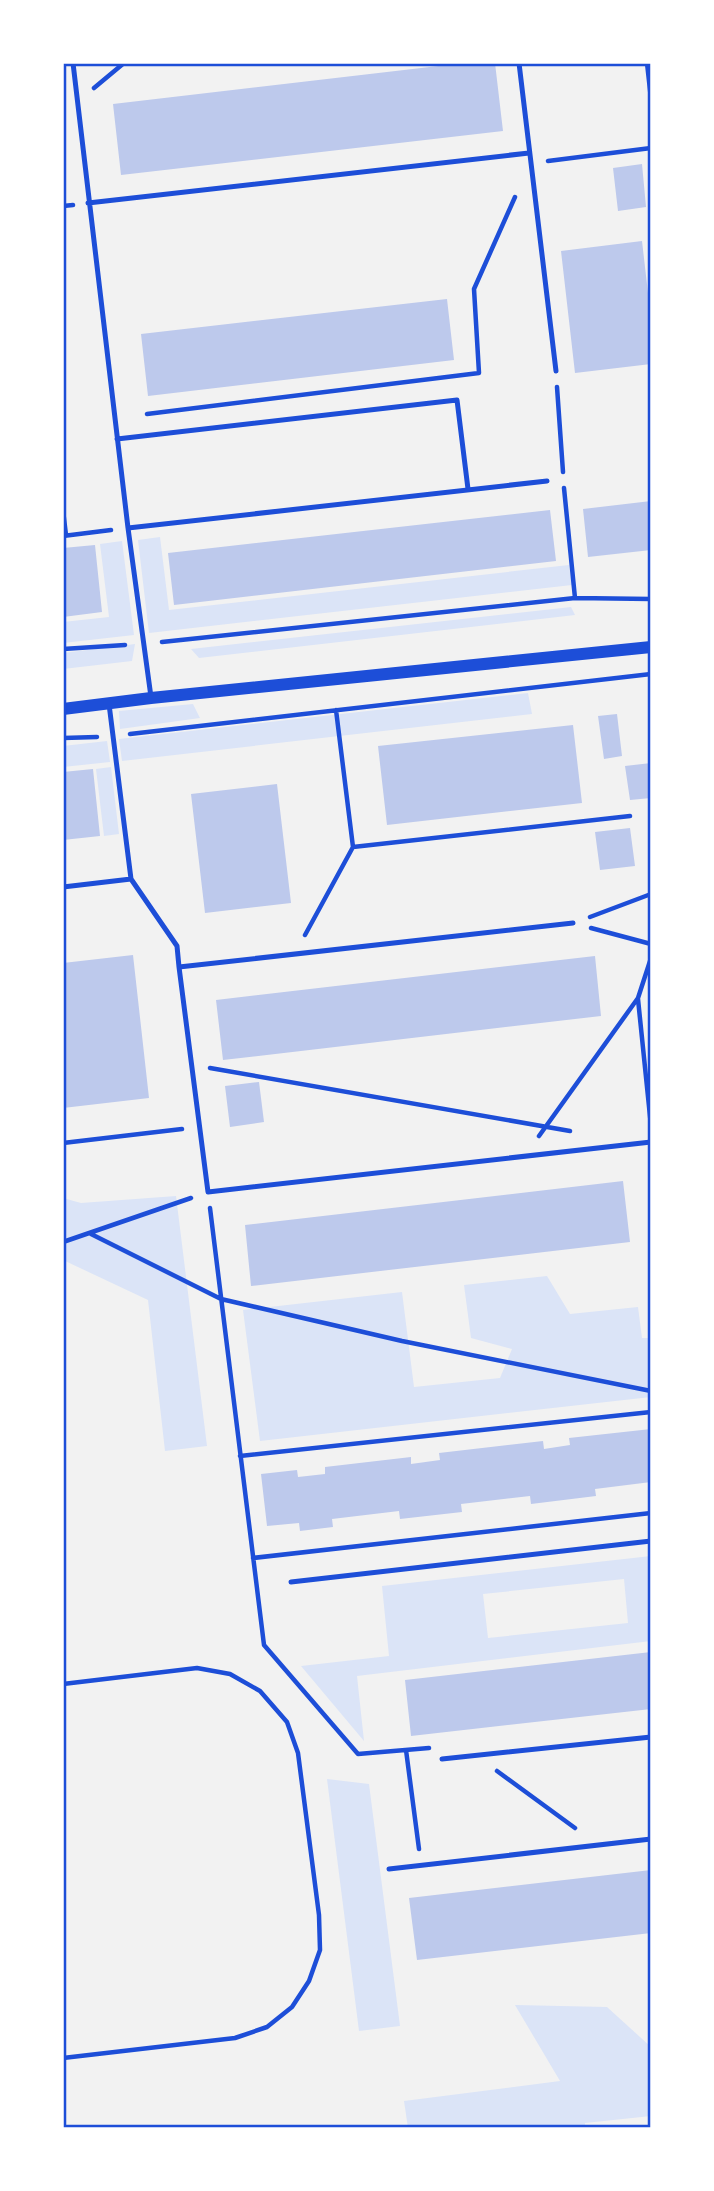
<svg xmlns="http://www.w3.org/2000/svg" width="714" height="2191" font-family="Arial,sans-serif">
  <style>
    .green { fill: #dbe4f7; fill-rule: evenodd }
    .building { fill: #bdc9ec }
    .lines { fill: none; stroke-linecap: round; stroke-linejoin: round }
    .path { stroke: #1d4ed8; stroke-width: 4.5 }
    .service { stroke: #1d4ed8; stroke-width: 5 }
    .tertiary { stroke: #1d4ed8; stroke-width: 12 }
    .neatline { fill: none; stroke: #1d4ed8; stroke-width: 2.5 }
  </style>
  <rect width="100%" height="100%" fill="#f2f2f2"/>
  <!-- green -->
  <path class="green" d="M160,537L169,610L569,565L572,585L149,633L138,540Z
    M122,541L134,635L63,643V622L109,617L100,544Z
    M571,607L575,615L199,658L191,649Z
    M135,644L132,661L63,669V653Z
    M528,693L532,714L122,761L119,739Z
    M193,704L200,718L120,729L119,711Z
    M107,741L110,762L63,767V746Z
    M111,767L119,834L104,836L96,769Z
    M176,1196L207,1446L165,1451L148,1300L63,1260V1198L81,1203Z
    M547,1276L570,1314L638,1307L642,1338H651V1397L260,1441L243,1310L402,1292L414,1387L500,1378L512,1349L471,1338L464,1285Z
    M651,1556V1641L357,1676L364,1741L301,1666L389,1656L382,1586ZM624,1579L628,1623L488,1638L483,1594Z
    M327,1779L369,1784L400,2026L359,2031Z
    M515,2005L607,2007L651,2047V2116L585,2123V2128H408L404,2101L560,2081Z"/>
  <!-- building -->
  <path class="building" d="M464,63H495L503,131L121,175L113,104Z
    M642,164L646,207L618,211L613,168Z
    M642,241L651,319V364L575,373L561,251Z
    M447,299L454,360L148,396L141,334Z
    M651,501V550L588,557L583,509Z
    M550,510L556,561L174,605L168,553Z
    M95,545L102,612L63,617V548Z
    M617,714L622,756L604,759L598,716Z
    M573,725L582,803L387,825L378,746Z
    M651,763V798L630,800L625,766Z
    M93,769L100,836L63,840V772Z
    M277,784L291,903L205,913L191,794Z
    M630,828L635,866L600,870L595,832Z
    M133,955L149,1098L63,1108V963Z
    M595,956L601,1016L223,1060L216,1000Z
    M259,1082L264,1122L230,1127L225,1086Z
    M623,1181L630,1242L251,1286L245,1225Z
    M651,1429V1482L595,1489L596,1496L531,1504L530,1496L461,1504L462,1512L400,1519L399,1511L332,1519L333,1527L300,1531L299,1523L267,1526L261,1474L297,1470L298,1477L325,1474V1467L411,1457V1464L440,1460L439,1453L543,1441L544,1449L570,1445L569,1438Z
    M651,1652V1709L411,1736L405,1680Z
    M651,1870V1933L417,1960L409,1898Z"/>
  <g class="lines">
    <!-- path -->
    <path class="path" d="M647,63L651,99
      M94,88L124,63
      M548,161L651,148
      M63,206L73,205
      M557,387L563,472
      M147,414L479,373L474,289L515,197
      M564,488L575,598
      M63,510L66,535
      M63,536L111,530
      M162,642L575,598L651,599
      M63,649L125,645
      M336,710L353,847L630,816
      M130,734L651,674
      M63,738L97,737
      M590,917L651,894
      M591,928L651,944
      M305,935L353,847
      M638,999L651,1126
      M210,1068L570,1131
      M539,1136L638,998L651,958
      M63,1143L182,1129
      M210,1208L264,1645L358,1754L429,1748
      M91,1234L221,1299L402,1341L651,1391
      M63,1242L191,1198
      M240,1456L651,1412
      M253,1558L651,1513
      M63,1684L197,1668L230,1674L260,1691L287,1722L298,1753L319,1915L320,1950L309,1981L292,2007L267,2027L235,2038L63,2058
      M406,1750L419,1849
      M497,1771L575,1828"/>
    <!-- service -->
    <path class="service" d="M73,63L128,528
      M519,63L556,371
      M88,203L529,153
      M117,439L457,400L468,489
      M151,697L128,528L547,481
      M131,879L177,946L179,967L573,923
      M63,887L131,879L109,704
      M179,967L208,1192L651,1142
      M291,1582L651,1541
      M442,1759L651,1737
      M389,1869L651,1839
      M647,2128H651"/>
    <!-- tertiary -->
    <path class="tertiary" d="M63,709L151,698L651,647"/>
  </g>
  <!-- border -->
  <rect width="714" height="2191" fill="none" stroke="#ffffff" stroke-width="130"/>
  <rect x="65" y="65" width="584" height="2061" class="neatline"/>
</svg>
